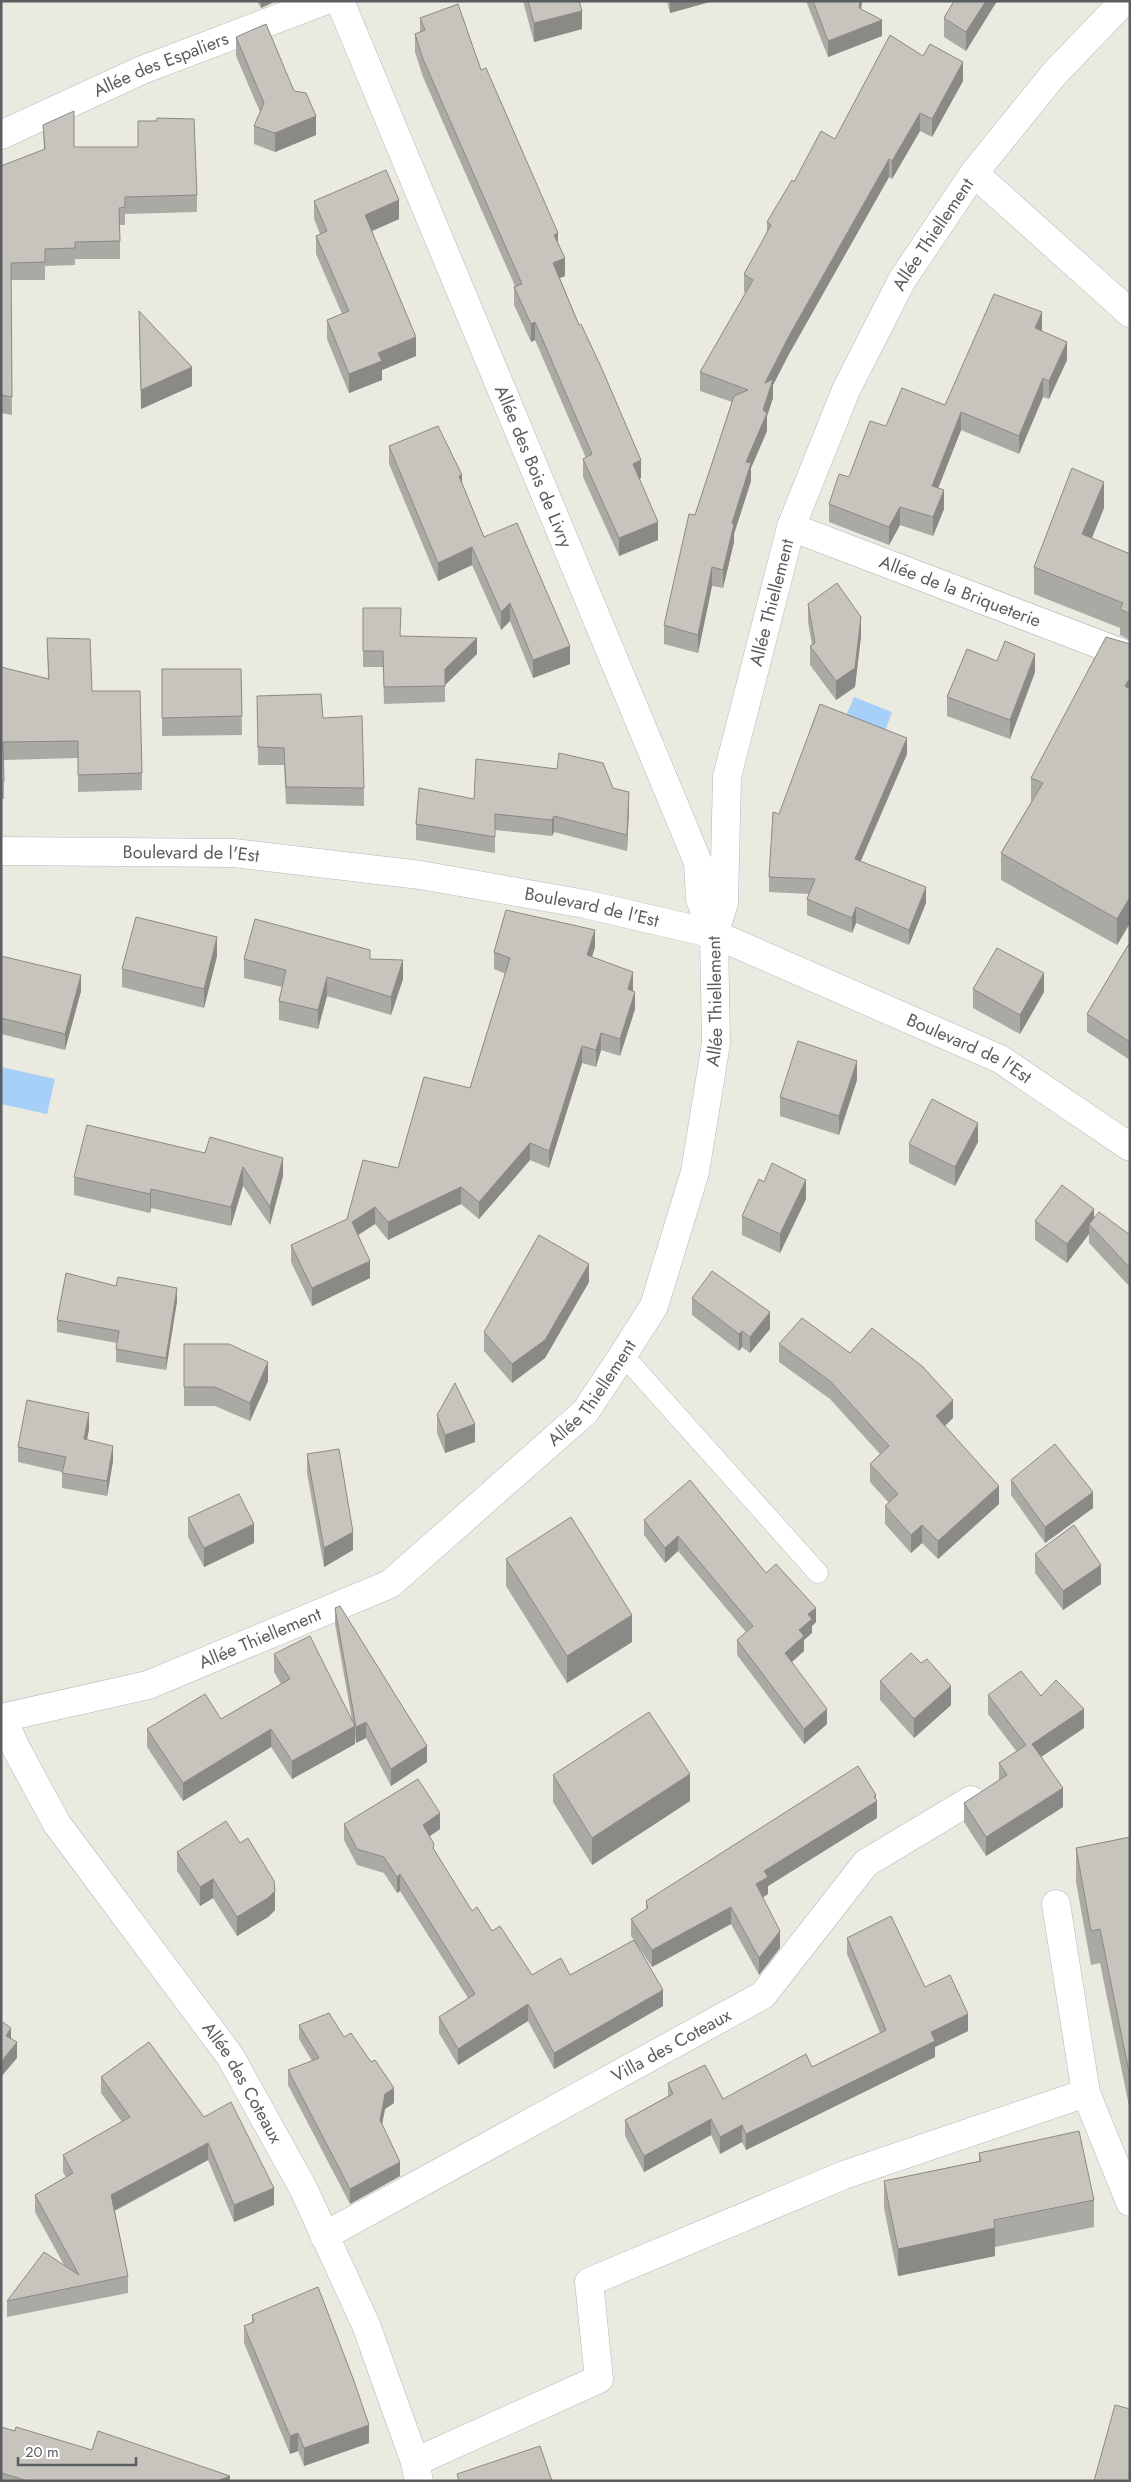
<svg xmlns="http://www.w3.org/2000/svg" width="1131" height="2482" font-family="Jost,sans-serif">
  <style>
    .water { fill: #a6d0f7 }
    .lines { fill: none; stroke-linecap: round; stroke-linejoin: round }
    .service-casing { stroke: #b4b7bb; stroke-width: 21 }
    .minor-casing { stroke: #b4b7bb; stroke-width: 29 }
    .tertiary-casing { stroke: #b4b7bb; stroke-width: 29 }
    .service { stroke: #fff; stroke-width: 20 }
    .minor { stroke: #fff; stroke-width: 28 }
    .tertiary { stroke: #fff; stroke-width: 28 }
    .wall { fill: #aba9a3 }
    .shaded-wall { fill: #8b8985 }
    .building { fill: #c7c4be; stroke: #8b8985 }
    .labels { text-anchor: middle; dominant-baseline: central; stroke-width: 4; stroke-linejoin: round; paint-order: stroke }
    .street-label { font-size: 18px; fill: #5a5d61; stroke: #fff }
  </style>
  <rect width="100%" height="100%" fill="#ebeae1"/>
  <!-- water -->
  <path class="water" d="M854,697L892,712L885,731L846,716Z
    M1,1067L55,1079L47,1114L1,1104Z"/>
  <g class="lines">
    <defs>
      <path id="service" d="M623,1355L818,1573"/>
      <g id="minor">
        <path id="s1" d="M340,1L698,862L700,899L714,934"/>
        <path id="s2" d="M1,135L142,70L324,1"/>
        <path d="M974,173L1130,313"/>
        <path id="s3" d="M791,527L1130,656"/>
        <path id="s4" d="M1,1718L148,1685L390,1584L585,1412L623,1355L654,1306L695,1172L716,1043L714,934L724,903L727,777L791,527L846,390L902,280L974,173L1054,74L1124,1"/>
        <path id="s5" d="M2,1718L17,1750L57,1824L230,2056L303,2188L366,2325L415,2462L419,2481"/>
        <path d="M1056,1904L1086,2093L1130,2202"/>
        <path id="s6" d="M324,2236L763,1995L866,1863L971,1800"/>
        <path d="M415,2462L599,2379L589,2282L844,2175L1086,2093"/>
      </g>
      <g id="tertiary">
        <path id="s7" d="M1,851L234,853L420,875L585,904L714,934L1000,1059L1130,1147"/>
      </g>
    </defs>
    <!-- service casing -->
    <use href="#service" class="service-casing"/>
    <!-- minor casing -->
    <use href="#minor" class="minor-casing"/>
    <!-- tertiary casing -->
    <use href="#tertiary" class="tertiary-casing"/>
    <!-- service -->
    <use href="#service" class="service"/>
    <!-- minor -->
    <use href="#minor" class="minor"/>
    <!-- tertiary -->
    <use href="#tertiary" class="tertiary"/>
  </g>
  <!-- wall -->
  <path class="wall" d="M257,1H276L261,8Z
    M523,1H579L582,29L534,42Z
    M667,1H713L670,13Z
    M806,1H862L861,9L882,36L828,57Z
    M954,1H997L966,51L944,37V18Z
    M420,18L481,70L558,243L565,276L560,278L641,478L639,479L658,540L619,556L583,477V459L586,458L535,340L531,342L514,305V287L515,286L423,77L415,52V34L420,32Z
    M236,37L294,91L316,135L275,152L254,144V126L260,112L236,56Z
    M963,81L932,137L920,131L892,179L889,177L789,354L773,385V398L767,416V431L751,468V481L734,534V542L723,588L712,586L698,653L664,644V625L695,515L732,402L700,391V372L746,293L744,292V274L767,233V222L794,182L835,139Z
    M157,118L197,195V212L125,214V225H120V259H75V265L45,266V280H11L12,415L1,413V166L44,150L43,125L74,147H138L157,121Z
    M314,201L399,219L372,231L416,356L382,370V380L349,393L327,339V320L342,314L316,254V236L320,234L314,219Z
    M139,311L192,386L141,409L139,330Z
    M1042,331L1067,360L1049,399L1043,397L1019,454L961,430L938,488L944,509L933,536L900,525L889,545L829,522V504L849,477Z
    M389,446L462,484L484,537L570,664L533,678L510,621L501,630L472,565L438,581L389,464Z
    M1104,508L1092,538L1130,554V640L1120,635V628L1034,594V567Z
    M808,604L861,636L855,687L836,700L810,665V646L812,645L808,622Z
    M363,608L400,636L477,654L445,685V702L384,704L383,667H363Z
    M47,638L92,691L142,773V790L78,792V758L4,760V799H1V667L48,679Z
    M1130,644V923L1117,945L1001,880V853L1031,802V778Z
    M997,661L1035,672L1010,739L947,716V697Z
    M162,669H241L242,735L162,736Z
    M257,696L323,718L364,788V806L286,804L284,765H258Z
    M907,754L861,861L926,903L909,945L856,923L852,933L807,915V899L809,894L769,892V877L779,814Z
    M613,788L629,808L627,851L554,832L552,836L495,830V853L416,840V824L474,799Z
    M1130,942V1060L1087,1032V1014Z
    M595,947L592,957L633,989L635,1009L620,1056L601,1050L596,1067L582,1063L549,1168L530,1160L479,1219L461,1204L388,1240L375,1224L358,1235L370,1278L312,1306L291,1262V1245L347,1219L398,1168L470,1088L506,974L494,969V952Z
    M1,956L81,991L65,1050L1,1034Z
    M217,956L204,1008L122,987V969Z
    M244,959H370L403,979L391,1015L327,996L318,1029L279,1020V1001L282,987L244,978Z
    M973,989L1044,992L1020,1034L973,1008Z
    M857,1080L839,1135L780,1116V1097Z
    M87,1125L283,1176L270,1225L243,1186L231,1226L151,1208L150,1213L74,1195V1177Z
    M978,1142L955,1186L909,1163V1144Z
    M764,1182L806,1199L780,1253L742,1235V1216Z
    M1094,1218L1130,1235V1287L1089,1243V1234L1067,1263L1035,1240V1221Z
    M589,1282L545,1358L512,1383L484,1351V1332Z
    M692,1298L770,1329L750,1353L742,1347L739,1351L692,1315Z
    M177,1301L166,1370L116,1362V1349L117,1343L57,1332V1320Z
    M184,1344L268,1381L250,1421L215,1406H184Z
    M779,1344L850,1353L953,1418L945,1426L999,1504L938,1559L922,1543L911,1553L885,1524V1506L889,1503L870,1482V1464L880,1454L830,1399L779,1362Z
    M437,1415L475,1442L445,1453L437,1433Z
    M89,1429L87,1440L113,1461L107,1496L62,1488V1472L18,1462V1447Z
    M307,1454L353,1550L324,1567L307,1473Z
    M1011,1480L1093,1508L1045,1543L1011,1495Z
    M188,1518L254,1543L204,1567L188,1537Z
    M644,1520L766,1573L816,1622L812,1626V1633L804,1640V1651L792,1662L827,1724L804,1744L737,1655V1640L746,1632L678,1551L665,1563L644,1535Z
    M1035,1554L1101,1584L1063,1610L1035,1573Z
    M506,1559L632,1642L567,1683L506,1586Z
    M335,1608L427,1762L391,1786L366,1738L356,1743L355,1736V1744L292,1779L271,1747L183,1801L147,1747V1729L221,1719L281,1684L274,1672V1654L352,1720L335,1624Z
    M880,1681L951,1705L914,1738L880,1700Z
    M988,1695L1041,1696L1084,1728L1041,1757L1063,1807L986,1856L964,1822V1803L999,1780V1763L1017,1752L988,1714Z
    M553,1775L690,1801L592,1865L553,1802Z
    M876,1799L877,1818L768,1886V1894L762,1897L780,1948L759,1975L731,1924L652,1967L638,1946L663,2006L554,2069L528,2021L458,2065L439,2033V2017L468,1998L400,1891L397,1893L384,1873L357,1865L344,1840V1824L440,1829L429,1836L434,1850L472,1911L492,1931L532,1975H570L634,1940L631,1936V1919L646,1909V1901Z
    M1130,1837V2111L1100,1963L1091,1965L1076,1882V1848Z
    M177,1852L275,1910L268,1917L237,1936L213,1898L200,1906L177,1871Z
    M847,1938L925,1987L968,2031L935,2047V2057L746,2150L742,2142L720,2154L711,2135L644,2172L625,2136V2120L668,2096V2083L723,2099L812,2067L880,2033L847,1954Z
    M299,2025L344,2037L394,2103L385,2109L382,2124L400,2176L350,2204L288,2085V2070L312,2061L299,2039Z
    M101,2077L204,2117L274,2205L234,2222L208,2160L115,2211L128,2276V2293L7,2317V2301L64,2265L35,2212V2195L66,2177L63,2172V2155L122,2122L101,2093Z
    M979,2153L1094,2200V2227L995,2247V2256L898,2276L884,2208V2181L979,2161Z
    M252,2315L369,2443L304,2466L298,2451L290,2454L244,2343V2326L252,2322Z
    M1,2427L92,2450L230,2481H1Z"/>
  <!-- shaded-wall -->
  <path class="shaded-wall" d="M261,1H276L261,8Z
    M670,1H713L670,13Z
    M860,1H862L859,24V8Z
    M986,1H997L966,51V32Z
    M582,11V29L534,42V23Z
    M882,20V36L828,57V41Z
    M963,62V81L932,137V119Z
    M920,113V131L892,179V161Z
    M316,116V135L275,152V133Z
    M889,159V177L789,354L773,385V398L767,416V431L751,468V481L734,534V542L723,588V570L732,523L746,462L763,410L765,383L789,336Z
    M399,200V219L365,234V215Z
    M558,233V251L554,235Z
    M565,258V276L553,281V263Z
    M1042,312V331L1035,346V328Z
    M535,322V340L531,342V324Z
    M416,337V356L382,370V380L349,393V374L378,353Z
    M1067,342V360L1049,399V381Z
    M192,367V386L141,409V390Z
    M1043,378V397L1019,454V436Z
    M961,412V430L932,504V486Z
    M641,460V478L633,482V464Z
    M462,475V493L459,476Z
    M1104,482V508L1082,561V534Z
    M944,490V509L933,536V517Z
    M900,507V525L889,545V527Z
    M658,522V540L619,556V538Z
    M472,547V565L438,581V563Z
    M712,567V586L698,653V635Z
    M510,603V621L501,630V612Z
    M861,617V636L855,687L836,700V681Z
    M477,638V654L445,685V669Z
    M570,646V664L533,678V660Z
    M1035,654V672L1010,739V720Z
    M1130,678V705L1125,686Z
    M907,738V754L855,874V859Z
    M629,792V808L627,851V835Z
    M554,816V832L552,836V820Z
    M926,887V903L909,945V930Z
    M1130,897V923L1117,945V919Z
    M856,907V923L852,933V918Z
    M595,930V947L587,972V955Z
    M217,937V956L204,1008V989Z
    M403,960V979L391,1015V997Z
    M633,972V989L628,1007V989Z
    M1044,973V992L1020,1034V1015Z
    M81,975V991L65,1050V1034Z
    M327,977V996L318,1029V1010Z
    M635,992V1009L620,1056V1039Z
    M601,1033V1050L596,1067V1050Z
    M582,1046V1063L549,1168V1151Z
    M857,1061V1080L839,1135V1116Z
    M978,1123V1142L955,1186V1167Z
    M530,1143V1160L479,1219V1202Z
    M283,1158V1176L270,1225V1207Z
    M243,1167V1186L231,1226V1207Z
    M806,1180V1199L780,1253V1234Z
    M461,1187V1204L388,1240V1222Z
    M151,1189V1208L150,1213V1194Z
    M375,1207V1224L352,1239V1222Z
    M1094,1209V1228L1089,1224V1234L1067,1263V1244Z
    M370,1261V1278L312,1306V1288Z
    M589,1264V1282L545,1358L512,1383V1364Z
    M177,1288V1301L166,1370V1358Z
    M770,1312V1329L750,1353V1337Z
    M742,1331V1347L739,1351V1334Z
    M268,1362V1381L250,1421V1403Z
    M953,1400V1418L936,1434V1416Z
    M89,1413V1429L84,1454V1439Z
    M475,1424V1442L445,1453V1435Z
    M113,1446V1461L107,1496V1481Z
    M999,1486V1504L938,1559V1541Z
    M1093,1492V1508L1045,1543V1527Z
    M254,1524V1543L204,1567V1548Z
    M922,1525V1543L911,1553V1535Z
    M353,1532V1550L324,1567V1548Z
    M678,1536V1551L665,1563V1548Z
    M1101,1565V1584L1063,1610V1591Z
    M816,1608V1622L812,1626V1633L804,1640V1651L785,1668V1653L808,1614Z
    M632,1615V1642L567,1683V1656Z
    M951,1686V1705L914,1738V1719Z
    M827,1709V1724L804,1744V1729Z
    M1084,1709V1728L1032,1763V1744Z
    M366,1722V1738L356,1743V1727Z
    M355,1726V1744L292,1779V1761Z
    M271,1729V1747L183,1801V1783Z
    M427,1746V1762L391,1786V1769Z
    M690,1774V1801L592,1865V1838Z
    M1063,1788V1807L986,1856V1837Z
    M876,1795V1802L877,1801V1818L768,1886V1894L756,1902V1884L764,1871Z
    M440,1813V1829L423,1841V1825Z
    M400,1874V1891L397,1893V1877Z
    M213,1879V1898L200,1906V1887Z
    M275,1891V1910L268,1917L237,1936V1917Z
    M731,1907V1924L652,1967V1950Z
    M780,1931V1948L759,1975V1958Z
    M663,1990V2006L554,2069V2053Z
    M528,2004V2021L458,2065V2049Z
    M968,2014V2031L935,2047V2057L746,2150V2134L931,2032Z
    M11,2028V2043L6,2036Z
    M17,2042V2058L1,2077V2062Z
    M394,2088V2103L385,2109L380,2135V2120L385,2094Z
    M711,2119V2135L644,2172V2156Z
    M742,2125V2142L720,2154V2137Z
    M208,2143V2160L111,2212V2195Z
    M400,2162V2176L350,2204V2189Z
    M274,2188V2205L234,2222V2205Z
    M995,2228V2256L898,2276V2249Z
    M369,2425V2443L304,2466V2448Z
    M298,2433V2451L290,2454V2436Z
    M230,2476V2481H217Z"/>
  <!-- building -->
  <path class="building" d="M528,1H579L582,11L534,23Z
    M813,1H860L859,8L882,20L828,41Z
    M954,1H986L966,32L944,18Z
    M458,4L481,70L486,68L558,233L554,235L565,258L553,263L579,325L581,324L602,369L641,460L633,464L658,522L619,538L583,459L592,454L535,322L531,324L514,287L522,284L423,59L415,34L425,30L420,18Z
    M266,24L294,91L306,93L316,116L275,133L254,126L264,103L236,37Z
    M890,35L923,56L930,44L963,62L932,119L920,113L892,161L889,159L789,336L765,383L773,379L763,410L767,413L746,462L751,463L732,523L734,524L723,570L712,567L698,635L664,625L689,514L695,515L734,396L748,390L700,372L753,280L744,274L771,225L767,222L792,180L794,182L821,131L835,139Z
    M74,111V147H138V121H157V118L194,119L197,195L125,197V207L119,208L120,241L75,242V248L45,249V262L11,263L12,397L1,395V166L45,149L43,125Z
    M386,170L399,200L365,215L416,337L378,353L382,361L349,374L327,320L349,311L316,236L327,231L314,201Z
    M994,294L1042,312L1035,328L1067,342L1049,381L1043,378L1019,436L961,412L932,486L944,490L933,517L900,507L889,527L829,504L839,474L849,477L870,421L886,426L902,388L945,405Z
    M139,311L192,367L141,390Z
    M438,426L462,475L459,476L484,537L517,523L570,646L533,660L510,603L501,612L472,547L438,563L389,446Z
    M1072,468L1104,482L1082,534L1130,554V614L1120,609L1123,603L1034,567Z
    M837,583L861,617L855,668L836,681L810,646L815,643L808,604Z
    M363,608H401L400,636L477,638L445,669V686L384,687L383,651H363Z
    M1106,637L1130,644V678L1125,686L1130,689V897L1117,919L1001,853L1043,783L1031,778Z
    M47,638L90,639L92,691H140L142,773L78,775V741L3,742L4,781H1V667L49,679Z
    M1005,641L1035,654L1010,720L947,697L967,649L997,661Z
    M162,669H241L242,716L162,718Z
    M321,694L323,718L362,716L364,788L286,787L284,748L258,747L257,696Z
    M820,704L907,738L855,859L926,887L909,930L856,907L852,918L807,899L815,879L769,877L773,812L779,814Z
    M559,753L603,763L613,788L629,792L627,835L554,816L552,820L495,814V837L416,824L419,788L474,799L476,759L557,769Z
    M506,910L595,930L587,955L633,972L628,989L635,992L620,1039L601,1033L596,1050L582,1046L549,1151L530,1143L479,1202L461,1187L388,1222L375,1207L352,1222L370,1261L312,1288L291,1245L347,1219L363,1160L398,1168L424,1077L470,1088L510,958L494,952Z
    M136,917L217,937L204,989L122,969Z
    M255,919L370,950V959L403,960L391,997L327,977L318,1010L279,1001L286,970L244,959Z
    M1130,942V1042L1087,1014Z
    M997,948L1044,973L1020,1015L973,989Z
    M1,956L81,975L65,1034L1,1018Z
    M798,1041L857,1061L839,1116L780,1097Z
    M932,1099L978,1123L955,1167L909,1144Z
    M87,1125L205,1153L210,1137L283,1158L270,1207L243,1167L231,1207L151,1189L150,1194L74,1177Z
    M772,1163L806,1180L780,1234L742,1216L759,1179L764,1182Z
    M1062,1185L1094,1209L1067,1244L1035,1221Z
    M1099,1212L1130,1235V1268L1089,1224Z
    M539,1235L589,1264L545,1340L512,1364L484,1332Z
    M712,1271L770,1312L750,1337L742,1331L739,1334L692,1298Z
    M66,1273L116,1286L118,1277L177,1288L166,1358L116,1349L119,1331L57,1320Z
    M802,1318L850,1353L872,1328L922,1366L953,1400L936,1416L999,1486L938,1541L922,1525L911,1535L885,1506L898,1494L870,1464L889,1446L830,1381L779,1344Z
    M184,1344H229L268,1362L250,1403L215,1387H184Z
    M455,1383L475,1424L445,1435L437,1415Z
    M27,1400L89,1413L84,1439L113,1446L107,1481L62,1473L66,1457L18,1447Z
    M1055,1444L1093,1492L1045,1527L1011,1480Z
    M339,1449L353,1532L324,1548L307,1454Z
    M690,1480L766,1573L776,1564L816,1608L808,1614L812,1619L799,1630L804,1636L785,1653L827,1709L804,1729L737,1640L753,1626L678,1536L665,1548L644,1520Z
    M239,1494L254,1524L204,1548L188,1518Z
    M571,1517L632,1615L567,1656L506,1559Z
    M1074,1525L1101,1565L1063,1591L1035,1554Z
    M340,1606L427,1746L391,1769L366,1722L356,1727L335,1608Z
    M310,1636L355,1726L292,1761L271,1729L183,1783L147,1729L205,1694L221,1719L290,1679L274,1654Z
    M911,1653L921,1663L927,1659L951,1686L914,1719L880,1681Z
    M1021,1671L1041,1696L1056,1680L1084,1709L1032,1744L1063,1788L986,1837L964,1803L1007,1775L999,1763L1026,1745L988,1695Z
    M649,1712L690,1774L592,1838L553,1775Z
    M858,1766L876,1795L874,1796L877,1801L764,1871L768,1877L756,1884L780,1931L759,1958L731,1907L652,1950L631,1919L648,1908L646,1901Z
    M418,1779L440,1813L423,1825L434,1844L433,1848L472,1911L477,1907L492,1931L500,1926L532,1975L561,1958L570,1975L634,1940L663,1990L554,2053L528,2004L458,2049L439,2017L475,1994L400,1874L397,1877L384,1857L357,1849L344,1824Z
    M226,1821L240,1843L248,1838L274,1881L275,1891L268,1898L237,1917L213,1879L200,1887L177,1852Z
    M1130,1837V2077L1100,1929L1091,1931L1076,1848Z
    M891,1916L925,1987L950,1975L968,2014L931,2032L935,2041L746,2134L742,2125L720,2137L711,2119L644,2156L625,2120L673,2094L668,2083L705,2065L723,2099L806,2054L812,2067L886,2030L847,1938Z
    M329,2013L344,2037L351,2033L371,2062L375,2060L394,2088L385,2094L380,2120L400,2162L350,2189L288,2070L319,2058L299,2025Z
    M1,2021L11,2028L6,2036L17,2042L1,2062Z
    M149,2042L204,2117L231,2102L274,2188L234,2205L208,2143L111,2195L128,2276L7,2301L44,2252L79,2275L35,2195L73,2173L63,2155L130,2117L101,2077Z
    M1079,2131L1094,2200L994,2220L995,2228L898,2249L884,2181L981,2161L979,2153Z
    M318,2287L354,2381L369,2425L304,2448L298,2433L290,2436L244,2326L254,2322L252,2315Z
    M1115,2405L1130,2409V2481H1094Z
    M1,2427L15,2431L16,2427L92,2450L98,2431L230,2476L217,2481H28L1,2473Z
    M540,2446L552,2481H459L457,2474Z"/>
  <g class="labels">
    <!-- street labels -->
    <g class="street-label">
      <text stroke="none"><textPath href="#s2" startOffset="175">Allée des Espaliers</textPath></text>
      <text stroke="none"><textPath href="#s4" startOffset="1922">Allée Thiellement</textPath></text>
      <text stroke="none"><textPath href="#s1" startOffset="504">Allée des Bois de Livry</textPath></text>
      <text stroke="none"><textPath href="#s3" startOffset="181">Allée de la Briqueterie</textPath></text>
      <text stroke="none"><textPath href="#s4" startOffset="1518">Allée Thiellement</textPath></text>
      <text stroke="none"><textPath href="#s7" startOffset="190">Boulevard de l'Est</textPath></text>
      <text stroke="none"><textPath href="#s7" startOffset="595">Boulevard de l'Est</textPath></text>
      <text stroke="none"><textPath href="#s4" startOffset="1112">Allée Thiellement</textPath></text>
      <text stroke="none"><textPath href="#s7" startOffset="1000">Boulevard de l'Est</textPath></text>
      <text stroke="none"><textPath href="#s4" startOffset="692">Allée Thiellement</textPath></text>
      <text stroke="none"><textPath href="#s4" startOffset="272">Allée Thiellement</textPath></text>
      <text stroke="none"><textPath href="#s6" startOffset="396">Villa des Coteaux</textPath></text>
      <text stroke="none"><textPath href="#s5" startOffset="438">Allée des Coteaux</textPath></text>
    </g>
  </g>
  <!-- border -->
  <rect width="1131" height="2482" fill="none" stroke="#5a5d61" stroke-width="5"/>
  <!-- scale -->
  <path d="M18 2457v8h118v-8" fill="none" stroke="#5a5d61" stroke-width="2.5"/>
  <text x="25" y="2457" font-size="15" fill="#5a5d61" stroke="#ffffff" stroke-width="4" paint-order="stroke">20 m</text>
</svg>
